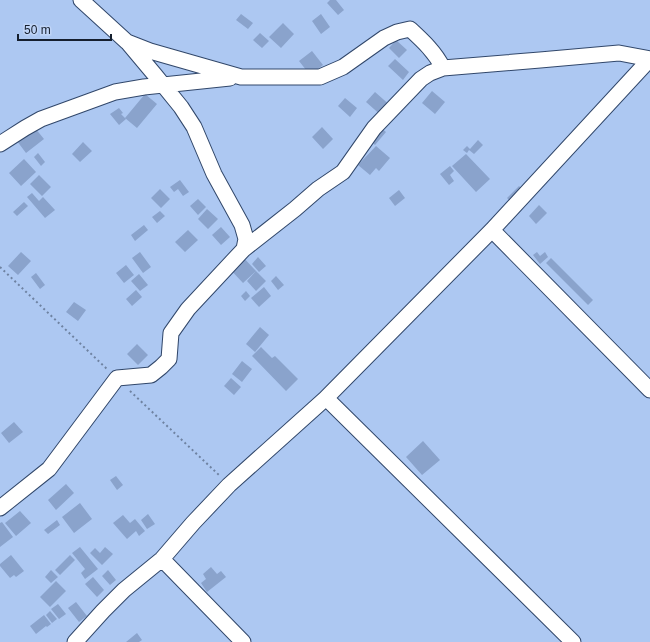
<svg xmlns="http://www.w3.org/2000/svg" width="650" height="642" font-family="Helvetica,sans-serif">
  <style>
    .building { fill: #8aa3cc }
    .lines { fill: none; stroke-linecap: round; stroke-linejoin: round }
    .minor-casing { stroke: #31476a; stroke-width: 17 }
    .path { stroke: #6e82a1; stroke-width: 2; stroke-dasharray: 2 3; stroke-linecap: butt }
    .minor { stroke: #fff; stroke-width: 15 }
  </style>
  <rect width="100%" height="100%" fill="#adc8f2"/>
  <!-- building -->
  <path class="building" d="M330,0H336L344,10L338,15L327,3Z
    M241,14L253,23L248,29L236,20Z
    M321,14L330,27L321,34L312,21Z
    M283,23L294,34L281,48L269,37Z
    M260,33L269,41L262,48L253,40Z
    M396,40L407,50L399,58L389,48Z
    M312,51L323,65L310,75L299,61Z
    M395,59L409,72L403,80L388,66Z
    M432,91L445,102L435,114L422,103Z
    M375,92L392,107L383,117L366,102Z
    M145,94L157,104L137,128L125,118Z
    M345,98L357,108L350,117L338,106Z
    M119,108L123,113L121,114L126,119L119,125L110,114Z
    M322,127L333,139L323,149L312,137Z
    M380,127L386,132L375,145L369,139Z
    M35,128L44,139L26,153L17,141Z
    M478,140L483,145L474,154L469,150L467,153L463,150L467,146L470,149Z
    M83,142L92,151L80,162L72,154Z
    M376,146L390,158L379,171L376,168L370,175L358,165Z
    M38,153L45,162L41,166L34,157Z
    M466,154L490,179L476,192L452,166Z
    M24,159L36,172L21,186L9,173Z
    M450,166L454,171L450,175L454,181L449,185L440,174Z
    M39,175L51,187L42,196L30,184Z
    M180,180L189,192L183,196L178,189L174,192L170,187Z
    M519,186L525,192L513,204L507,198Z
    M160,189L170,199L161,208L151,198Z
    M399,190L405,198L395,206L389,198Z
    M32,193L39,201L43,197L55,210L45,218L27,197Z
    M198,199L206,207L198,215L190,206Z
    M24,202L28,206L17,216L13,212Z
    M539,205L547,213L536,224L529,216Z
    M207,209L218,219L208,229L198,219Z
    M160,211L165,216L157,223L152,217Z
    M144,225L148,230L135,241L131,235Z
    M221,227L230,237L221,245L212,235Z
    M188,230L198,240L185,252L175,242Z
    M21,252L31,261L18,275L8,266Z
    M140,252L151,267L143,273L132,258Z
    M537,252L540,256L545,252L548,257L540,264L533,255Z
    M241,255L256,271L243,283L228,267Z
    M258,257L266,266L259,272L252,264Z
    M551,258L593,300L588,305L546,263Z
    M126,265L134,275L124,283L116,273Z
    M256,271L266,281L256,291L247,281Z
    M36,273L45,285L40,289L31,277Z
    M139,274L148,285L140,291L131,281Z
    M276,276L284,285L278,290L271,281Z
    M264,287L271,296L259,307L251,298Z
    M136,290L142,297L132,306L126,299Z
    M246,291L250,296L245,301L241,296Z
    M74,302L86,310L78,321L66,312Z
    M260,327L269,335L255,352L246,344Z
    M137,344L148,355L138,365L127,354Z
    M261,347L272,358L275,356L298,379L286,391L252,356Z
    M242,361L252,369L242,382L232,374Z
    M231,378L241,387L234,395L224,386Z
    M14,422L23,432L9,443L1,433Z
    M423,441L440,460L422,475L406,457Z
    M116,476L123,485L117,490L110,480Z
    M66,484L74,493L56,510L48,500Z
    M80,503L92,519L74,533L62,517Z
    M20,511L31,523L16,536L5,523Z
    M148,514L155,524L147,529L141,520Z
    M123,515L130,523L135,519L145,531L139,536L136,531L127,539L113,523Z
    M57,520L60,525L48,534L44,530Z
    M2,522L13,537L0,547V523Z
    M80,547L98,569L85,579L81,573L85,569L72,553Z
    M105,547L113,554L102,565L90,553L95,548L100,553Z
    M11,555L24,571L16,577L14,575L10,578L0,566V564Z
    M70,555L75,560L60,575L55,570Z
    M211,567L217,574L221,571L226,577L207,592L201,583L206,579L203,574Z
    M51,570L58,577L51,583L45,577Z
    M108,570L116,580L110,585L102,576Z
    M93,577L104,590L97,597L85,584Z
    M56,581L66,591L50,607L40,597Z
    M76,602L87,616L79,622L68,608Z
    M58,604L66,614L59,619L51,609Z
    M50,611L57,619L52,623L46,615Z
    M44,615L51,624L47,627L46,626L36,634L30,626Z
    M137,633L142,640L139,642H126Z"/>
  <g class="lines">
    <defs>
      <path id="minor" d="M81,0L127,42L150,51L241,77H320L343,67L384,38L397,32L410,29C423,41 435,52 443,68L540,60L619,53L650,59
        M129,44L155,75L181,107L194,127L214,174L242,225L246,239L244,249
        M0,144L25,128L41,119L115,92L144,87L230,78
        M492,230L650,390
        M326,398L573,642
        M0,508L49,469L117,378L151,375L161,367L169,359L171,333L188,309L244,249L295,209L318,189L343,172L374,128L421,79L430,73L443,68
        M162,559L243,642
        M75,642L103,611L124,590L162,559L193,523L229,485L326,398L492,230L650,59"/>
    </defs>
    <!-- minor casing -->
    <use href="#minor" class="minor-casing"/>
    <!-- path -->
    <path class="path" d="M0,267L108,370
      M130,391L220,476"/>
    <!-- minor -->
    <use href="#minor" class="minor"/>
  </g>
  <!-- scale -->
  <path d="M18 34v6h93v-6" fill="none" stroke="#151f2e" stroke-width="2"/>
  <text x="24" y="34" font-size="12" fill="#151f2e" stroke="#bfd4f7" stroke-width="3" paint-order="stroke">50 m</text>
</svg>
